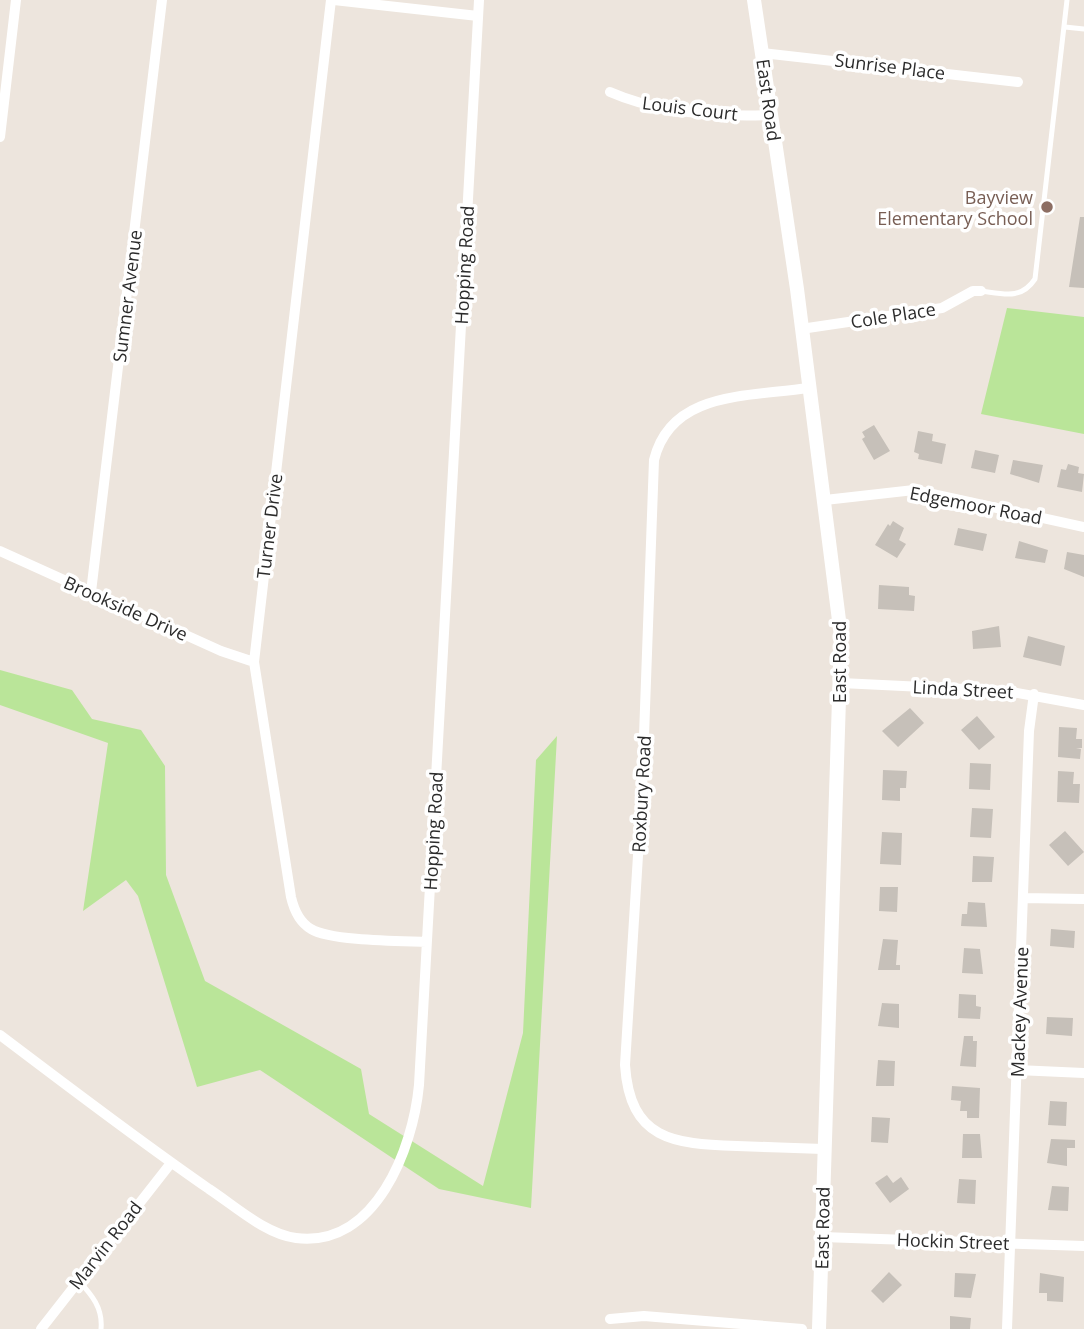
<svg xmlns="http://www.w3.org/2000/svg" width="1084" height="1329" font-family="'Open Sans',sans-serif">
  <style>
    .green { fill: #bae599 }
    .building { fill: #c6c0b9 }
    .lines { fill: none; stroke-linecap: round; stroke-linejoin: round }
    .lane { stroke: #fff; stroke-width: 5 }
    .street { stroke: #fff; stroke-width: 10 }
    .secondary { stroke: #fff; stroke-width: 14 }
    .education-dot { fill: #8d6e63; stroke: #fff; stroke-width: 2.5 }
    .labels { text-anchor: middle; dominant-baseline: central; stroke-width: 7; stroke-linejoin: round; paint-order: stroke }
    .street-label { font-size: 18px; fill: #2b2b2b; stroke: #fff }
    .education-label { font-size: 18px; fill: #785e54; stroke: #fff; text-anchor: end }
  </style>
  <rect width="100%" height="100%" fill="#ede5dd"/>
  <!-- green -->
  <path class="green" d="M1007,308L1084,317V434L981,414Z
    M0,670L72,690L92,719L141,730L165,766L166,875L205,981L361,1069L369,1114L483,1186L523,1033L536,760L557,736L531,1208L439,1189L260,1070L197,1087L138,896L126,880L83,911L108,743L0,705Z"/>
  <!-- building -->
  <path class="building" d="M1080,217H1084V288L1069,287Z
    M874,425L890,451L874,460L862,439L865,437L862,432Z
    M918,431L933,434L932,441L946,444L942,464L918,459L919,454L914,452Z
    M975,450L999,455L995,473L971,468Z
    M1013,460L1043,465L1039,483L1010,474Z
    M1068,464L1079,467L1078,473L1084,474L1082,492L1057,487L1061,469L1066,470Z
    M893,521L904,528L899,540L906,544L897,558L875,545L888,524L890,526Z
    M958,528L987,534L983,551L954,545Z
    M1019,541L1048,550L1045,563L1015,558Z
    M1067,552L1084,555V577L1064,569Z
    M879,585L909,587V595L915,596L914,611L878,609Z
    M999,626L1001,647L973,649L972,631Z
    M1028,636L1065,646L1061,666L1023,657Z
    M910,708L924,723L898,747L882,731Z
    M977,716L995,737L979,750L961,730Z
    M1059,727L1077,728L1076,739H1082V748H1076L1081,749L1080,759L1058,757Z
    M970,763L991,764L990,790L969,789Z
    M883,770L907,771L906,788H900V801L882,800Z
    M1058,771L1074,772L1073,784H1080L1079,803L1057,802Z
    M972,808L993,809L991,838L970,837Z
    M1065,831L1084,852L1068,866L1049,845Z
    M882,832L902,833L901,865L880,864Z
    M973,856L994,857L992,882H972Z
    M880,887H898L897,912L879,911Z
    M968,902L985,903L987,927L961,926L962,914H967Z
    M1051,929L1075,931L1074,948L1050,946Z
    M883,939L898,940L896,965H900V970H878Z
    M964,948L980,949L983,974L962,973Z
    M959,994L976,995V1006L981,1007L980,1019L958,1018Z
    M882,1003L899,1004V1028L878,1026Z
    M1047,1017L1073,1018L1072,1036L1046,1034Z
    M964,1036H973V1041H977L976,1067L960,1066Z
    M878,1060L895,1061L894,1086H876Z
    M952,1086L980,1088L979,1118H967V1111H960L961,1101L951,1100Z
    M1050,1101L1067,1102L1066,1126L1048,1125Z
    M872,1117L890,1118L888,1143L871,1142Z
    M963,1134H980L982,1158H962Z
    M1051,1139L1075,1140V1148H1067V1166L1047,1163Z
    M887,1175L893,1183L901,1177L909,1189L890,1203L875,1183Z
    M959,1179L976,1180L975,1204L957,1203Z
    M1052,1186L1069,1187L1068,1211L1048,1210Z
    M889,1272L902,1285L883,1303L871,1291Z
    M955,1273L976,1274L971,1298L954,1297Z
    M1040,1273L1064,1277L1063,1302L1047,1301V1293H1039Z
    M950,1316L971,1318L970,1329H950Z"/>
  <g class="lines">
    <!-- lane -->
    <path class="lane" d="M1065,27L1084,29
      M981,291C1004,294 1021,300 1035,279L1067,0
      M78,1280C92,1295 103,1308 101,1329"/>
    <!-- street -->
    <path class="street" d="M331,0L254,662L291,897C294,910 299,922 311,929C330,941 401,941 426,942
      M334,0L478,16
      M762,53L1018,82
      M610,92C658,113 719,117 771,115
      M0,137L16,0
      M801,329L942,308L973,291H981
      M808,388C750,397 671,390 654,460L642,791L625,1065C630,1140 673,1144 737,1146C766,1147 794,1148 823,1149
      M825,500L914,490L1084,527
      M0,551L221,651L254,662
      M91,592L162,0
      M841,683L1006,691L1084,705
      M1023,898L1084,899
      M0,1035C69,1087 138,1140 209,1189C235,1206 265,1234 296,1238C376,1248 413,1148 419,1085L479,0
      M1017,1070L1084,1073
      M822,1237L1084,1246
      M610,1319L644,1316L802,1329
      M41,1329L171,1163
      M1007,1329L1029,731L1034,694"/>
    <!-- secondary -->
    <path class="secondary" d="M754,0L797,289L841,636L819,1329"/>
  </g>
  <!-- markers -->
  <circle class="education-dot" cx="1047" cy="207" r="7"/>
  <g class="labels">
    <!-- street labels -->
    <g class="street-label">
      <text transform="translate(890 66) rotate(7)">Sunrise Place</text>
      <text transform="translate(769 100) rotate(82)">East Road</text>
      <text transform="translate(690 108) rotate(7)">Louis Court</text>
      <text transform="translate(464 265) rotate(-87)">Hopping Road</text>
      <text transform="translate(127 296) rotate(-83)">Sumner Avenue</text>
      <text transform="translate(893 315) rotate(-9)">Cole Place</text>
      <text transform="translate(976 505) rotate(11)">Edgemoor Road</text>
      <text transform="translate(269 526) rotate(-83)">Turner Drive</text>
      <text transform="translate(126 608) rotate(24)">Brookside Drive</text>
      <text transform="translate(839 662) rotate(-90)">East Road</text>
      <text transform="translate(963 689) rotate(3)">Linda Street</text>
      <text transform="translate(641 794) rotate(-87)">Roxbury Road</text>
      <text transform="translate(433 831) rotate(-87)">Hopping Road</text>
      <text transform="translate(1019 1012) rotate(-88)">Mackey Avenue</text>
      <text transform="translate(822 1228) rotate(-89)">East Road</text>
      <text transform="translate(953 1241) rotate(2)">Hockin Street</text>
      <text transform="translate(105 1245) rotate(-52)">Marvin Road</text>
    </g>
    <!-- education labels -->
    <g class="education-label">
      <text x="1033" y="197">Bayview<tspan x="1033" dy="21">Elementary School</tspan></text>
    </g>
  </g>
</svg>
